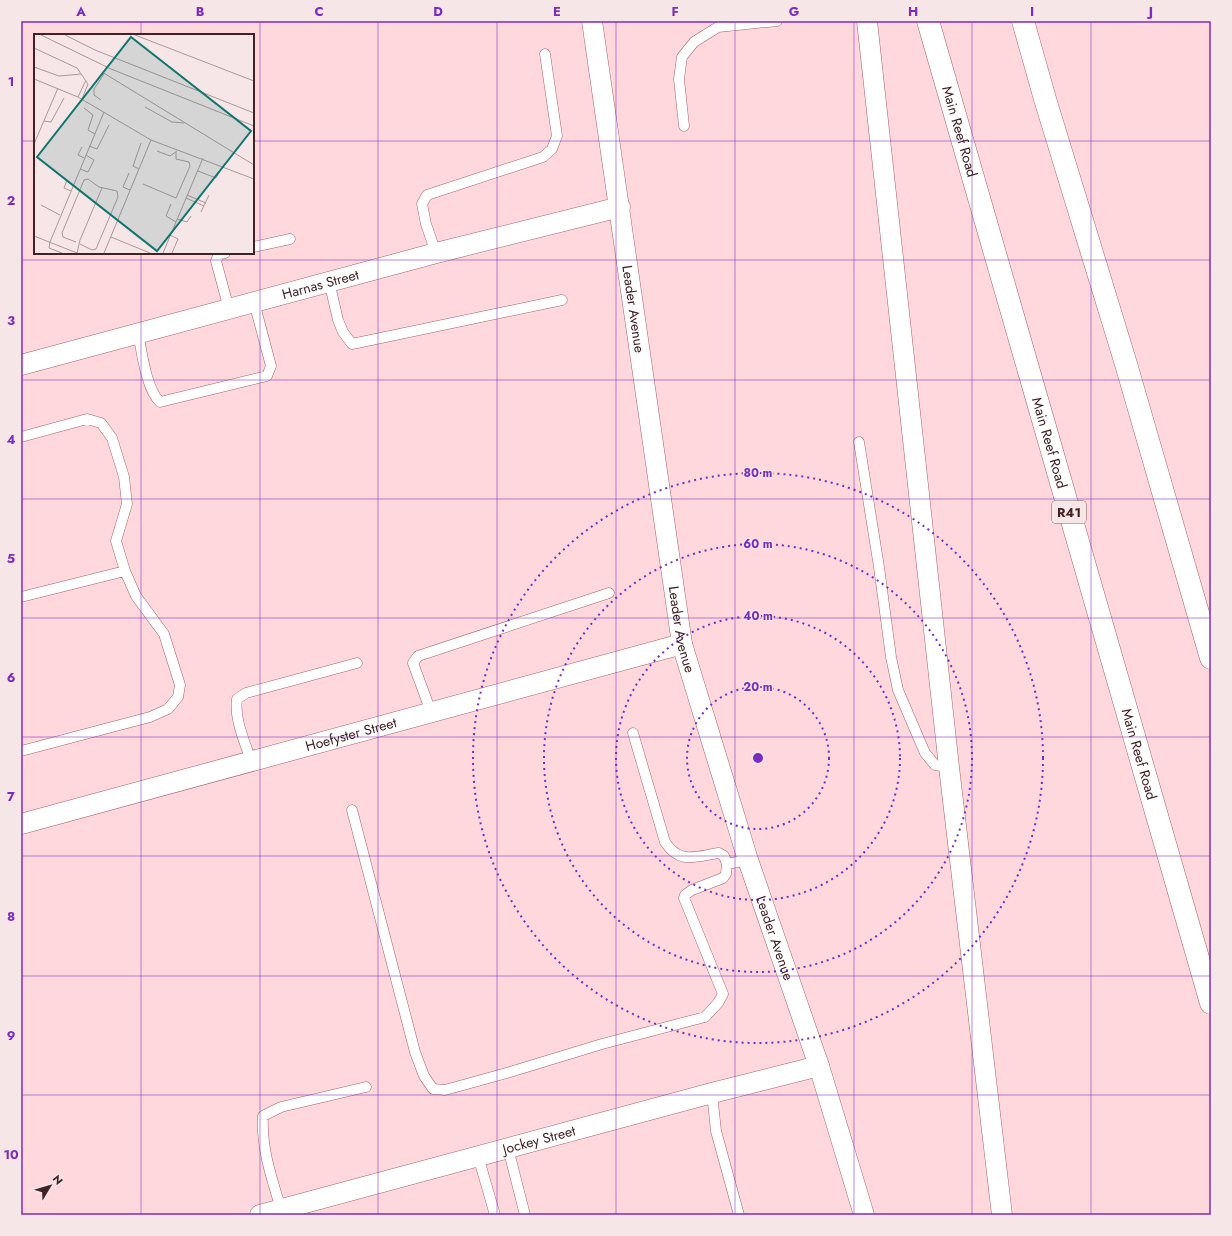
<svg xmlns="http://www.w3.org/2000/svg" width="1232" height="1236" font-family="Jost,sans-serif">
  <style>
    .built { fill: #fed8dc; fill-rule: evenodd }
    .lines { fill: none; stroke-linecap: round; stroke-linejoin: round }
    .service-casing { stroke: #a85f69; stroke-width: 11 }
    .minor-casing { stroke: #a85f69; stroke-width: 21 }
    .primary-casing { stroke: #a85f69; stroke-width: 23 }
    .service { stroke: #fff; stroke-width: 10 }
    .minor { stroke: #fff; stroke-width: 20 }
    .primary { stroke: #fff; stroke-width: 22 }
    .grid { fill: none; stroke: #7b2cbf; stroke-width: 1; stroke-opacity: 0.55 }
    .ring { fill: none; stroke: #7b2cbf; stroke-width: 2; stroke-dasharray: 2 4 }
    .labels { text-anchor: middle; dominant-baseline: central; stroke-width: 3; stroke-linejoin: round; paint-order: stroke }
    .shield { fill: #f7e6e7; stroke: #775c5f; stroke-width: 1 }
    .shield-label { font-size: 13px; font-weight: bold; fill: #402125 }
    .street-label { font-size: 14px; fill: #402125; stroke: #f7e6e7 }
    .inset-road { fill: none; stroke: #ae9799; stroke-width: 1 }
    .view { fill: #0f766e; fill-opacity: 0.15; stroke: #0f766e; stroke-width: 2 }
    .inset-edge { fill: none; stroke: #402125; stroke-width: 2 }
    .centre { fill: #7b2cbf; stroke: #f7e6e7; stroke-width: 2 }
    .ring-label { font-size: 12px; text-anchor: middle; font-weight: bold; fill: #7b2cbf; stroke: #f7e6e7; stroke-width: 3; stroke-linejoin: round; paint-order: stroke }
    .neatline { fill: none; stroke: #7b2cbf; stroke-width: 1.5 }
    .grid-label { font-size: 13px; text-anchor: middle; font-weight: bold; fill: #7b2cbf }
  </style>
  <rect width="100%" height="100%" fill="#f7e6e7"/>
  <!-- built -->
  <path class="built" d="M21,21H1211V1215H21ZM35,35H253V253H35Z"/>
  <g class="lines">
    <defs>
      <path id="service" d="M684,126L679,79L682,57L694,42L718,27L777,21
        M253,247L290,239
        M225,253L219,254L216,261L229,309
        M436,253L426,224L422,204L427,195L543,157L552,149L557,136L545,54
        M329,281L338,320L343,332L352,344L562,300
        M138,333C142,352 146,389 160,402L267,376L271,366L254,302
        M21,437L87,419L101,423L112,438L124,477L127,504L116,541L125,571L136,596L164,634L180,685L178,697L168,709L150,717L21,751
        M859,442L879,567L891,657L898,690L925,753L935,765L949,767
        M21,597L125,571
        M431,712L413,663L418,656L609,593
        M633,733L665,842C680,865 696,856 719,853L724,856L727,864L748,860
        M251,761C245,742 234,719 237,699L246,693L357,663
        M352,810L415,1052L424,1076L433,1089L445,1090L510,1072L602,1044L705,1017L718,1003L723,994L684,898L685,895L692,890L723,878L726,874L727,864
        M712,1093L716,1131L739,1215
        M508,1148L525,1215
        M478,1156L495,1215
        M281,1209C272,1179 261,1148 263,1116L281,1107L366,1087"/>
      <g id="minor">
        <path id="s1" d="M592,21L682,644L748,860L819,1066L864,1215"/>
        <path d="M867,21L949,767L1002,1215"/>
        <path id="s2" d="M21,365L436,253L620,207"/>
        <path id="s3" d="M21,824L682,644"/>
        <path id="s4" d="M260,1215L712,1093L819,1066"/>
      </g>
      <g id="primary">
        <path id="s5" d="M928,21L1211,1003"/>
        <path d="M1023,21L1045,99L1126,364L1211,658"/>
      </g>
    </defs>
    <!-- service casing -->
    <use href="#service" class="service-casing"/>
    <!-- minor casing -->
    <use href="#minor" class="minor-casing"/>
    <!-- primary casing -->
    <use href="#primary" class="primary-casing"/>
    <!-- service -->
    <use href="#service" class="service"/>
    <!-- minor -->
    <use href="#minor" class="minor"/>
    <!-- primary -->
    <use href="#primary" class="primary"/>
  </g>
  <!-- grid -->
  <path class="grid" d="M141,21V35M260,21V1215M378,21V1215M497,21V1215M616,21V1215M735,21V1215M854,21V1215M972,21V1215M1091,21V1215M21,141H35M253,141H1211M141,253V1215M21,260H1211M21,380H1211M21,499H1211M21,618H1211M21,737H1211M21,856H1211M21,976H1211M21,1095H1211"/>
  <!-- distance rings -->
  <g class="ring">
    <circle cx="758" cy="758" r="71"/>
    <circle cx="758" cy="758" r="142"/>
    <circle cx="758" cy="758" r="214"/>
    <circle cx="758" cy="758" r="285"/>
  </g>
  <g class="labels">
    <!-- shield labels -->
    <rect class="shield" x="1052" y="501" width="34" height="22" rx="3"/>
    <g class="shield-label">
      <text x="1069" y="512">R41</text>
    </g>
    <!-- street labels -->
    <g class="street-label">
      <text stroke="none"><textPath href="#s5" startOffset="115">Main Reef Road</textPath></text>
      <text stroke="none"><textPath href="#s2" startOffset="310">Harnas Street</textPath></text>
      <text stroke="none"><textPath href="#s1" startOffset="291">Leader Avenue</textPath></text>
      <text stroke="none"><textPath href="#s5" startOffset="439">Main Reef Road</textPath></text>
      <text stroke="none"><textPath href="#s1" startOffset="615">Leader Avenue</textPath></text>
      <text stroke="none"><textPath href="#s3" startOffset="342">Hoefyster Street</textPath></text>
      <text stroke="none"><textPath href="#s5" startOffset="763">Main Reef Road</textPath></text>
      <text stroke="none"><textPath href="#s1" startOffset="938">Leader Avenue</textPath></text>
      <text stroke="none"><textPath href="#s4" startOffset="289">Jockey Street</textPath></text>
    </g>
  </g>
  <!-- overview -->
  <g transform="translate(34 34)">
    <rect width="220" height="220" fill="#f7e6e7"/>
    <path class="inset-road" d="M7,1L77,35L220,92M31,1L61,16L220,79M101,1L220,47M0,14L43,34L54,50L48,65M0,33L25,42L47,40M68,38L220,131M0,45L44,63L117,106L220,145M44,63L52,46M67,66L60,61V55L70,40M111,73L138,88L150,89M50,74L59,81L54,96L61,100M10,87L17,88L30,64M0,110L24,54M55,112L63,115L75,91M48,113L44,121L50,124M123,117L136,122L143,117M46,135L54,138L60,126L52,121M105,135L99,132L107,109M164,137L182,144L189,132M95,139L89,153L96,156M33,146L30,154L37,157M109,150L142,164L156,132L155,128L142,125V118M153,161L172,169M152,164L170,172M137,170L132,182L142,188M7,171L26,181M167,178L175,161M143,185L153,188L157,182M136,201L144,205L138,219M0,202L43,219M77,203L116,219M42,208L29,203L28,199L50,146L54,145L65,153L83,157L84,163L62,215L58,216L46,210M28,219L15,214L16,208L70,78M43,219L46,206L68,154M70,219L117,106M129,219L169,124"/>
    <path class="view" d="M97,3L217,97L123,217L3,123Z"/>
    <rect width="220" height="220" class="inset-edge"/>
  </g>
  <circle cx="758" cy="758" r="6" class="centre"/>
  <g class="ring-label">
    <text x="758" y="477">80 m</text>
    <text x="758" y="548">60 m</text>
    <text x="758" y="620">40 m</text>
    <text x="758" y="691">20 m</text>
  </g>
  <!-- border -->
  <rect width="1232" height="1236" fill="none" stroke="#f7e6e7" stroke-width="44"/>
  <!-- north arrow -->
  <g transform="translate(50 1186) rotate(52)" stroke="#f7e6e7" stroke-width="3" paint-order="stroke">
  <path d="M0-3L7 15L0 10L-7 15Z" fill="#402125"/>
  <text y="-6" font-size="11" font-weight="bold" text-anchor="middle" fill="#402125">N</text>
  </g>
  <rect x="22" y="22" width="1188" height="1192" class="neatline"/>
  <g class="grid-label">
    <text x="81" y="16">A</text>
    <text x="200" y="16">B</text>
    <text x="319" y="16">C</text>
    <text x="438" y="16">D</text>
    <text x="557" y="16">E</text>
    <text x="675" y="16">F</text>
    <text x="794" y="16">G</text>
    <text x="913" y="16">H</text>
    <text x="1032" y="16">I</text>
    <text x="1151" y="16">J</text>
    <text x="11" y="86">1</text>
    <text x="11" y="205">2</text>
    <text x="11" y="325">3</text>
    <text x="11" y="444">4</text>
    <text x="11" y="563">5</text>
    <text x="11" y="682">6</text>
    <text x="11" y="801">7</text>
    <text x="11" y="921">8</text>
    <text x="11" y="1040">9</text>
    <text x="11" y="1159">10</text>
  </g>
</svg>
